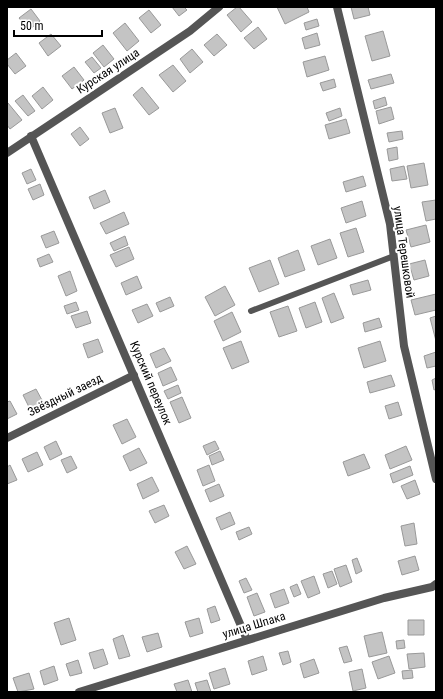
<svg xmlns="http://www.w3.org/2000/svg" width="443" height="699" font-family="'Roboto Condensed',sans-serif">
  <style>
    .building { fill: #c4c4c4; stroke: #999 }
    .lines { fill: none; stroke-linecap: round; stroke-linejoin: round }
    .lane { stroke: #555; stroke-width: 6 }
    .street { stroke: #555; stroke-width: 8 }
    .labels { text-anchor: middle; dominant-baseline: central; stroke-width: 4; stroke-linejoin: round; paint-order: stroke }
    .street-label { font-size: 12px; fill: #000; stroke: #fff }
  </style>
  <rect width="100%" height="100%" fill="#fff"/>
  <!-- building -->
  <path class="building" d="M172,7H184L187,10L179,16Z
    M237,7H239L252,22L241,32L227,15Z
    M277,7H307L309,12L285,24Z
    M351,7H368L370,15L354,19Z
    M31,9L40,21L29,30L19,18Z
    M149,10L161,25L151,33L139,18Z
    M317,19L319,26L306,30L304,23Z
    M125,23L139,41L127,51L113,33Z
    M258,27L267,39L254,49L244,38Z
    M383,31L390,56L372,61L365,36Z
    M317,33L320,45L305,49L302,38Z
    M51,34L61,46L48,56L39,43Z
    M217,34L227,45L214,56L204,45Z
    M103,45L114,59L104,67L93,53Z
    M192,49L203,62L190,73L180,59Z
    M16,53L26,66L15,74L7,64V60Z
    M325,56L329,70L307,77L303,62Z
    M92,57L101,68L94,73L85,62Z
    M173,65L186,81L173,92L159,75Z
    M74,67L84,80L72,89L62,76Z
    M391,74L394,83L371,89L368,80Z
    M334,79L336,87L323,91L320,83Z
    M43,87L53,100L42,109L32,96Z
    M142,87L159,108L149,115L133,95Z
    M23,95L35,111L28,116L15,101Z
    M385,97L387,105L375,109L373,101Z
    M8,103L22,120L10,129L7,125V105Z
    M391,107L394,119L379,124L376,111Z
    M115,108L123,128L110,133L102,113Z
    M340,108L342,116L329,121L326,113Z
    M346,119L350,133L329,139L325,125Z
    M80,127L89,139L80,146L71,134Z
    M402,131L403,139L389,142L387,133Z
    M397,147L398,159L389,161L387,149Z
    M424,163L428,185L411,188L407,166Z
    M404,166L407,179L392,181L390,169Z
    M31,169L36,180L27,184L22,173Z
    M363,176L366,186L346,192L343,182Z
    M40,184L44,195L33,200L28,189Z
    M105,190L110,202L94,209L89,197Z
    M436,200V219L426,221L422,202Z
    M362,201L366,216L346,223L341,208Z
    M124,212L129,224L106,234L100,223Z
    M426,225L430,242L411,247L406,230Z
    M356,228L364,252L348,257L340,233Z
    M54,231L59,243L46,248L41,236Z
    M125,236L128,245L114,251L110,243Z
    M330,239L337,258L318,265L311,246Z
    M129,247L134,259L116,267L110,255Z
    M298,250L305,270L285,277L278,258Z
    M49,254L53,262L40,267L37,259Z
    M270,260L279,284L259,292L249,268Z
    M425,260L429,276L414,280L409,264Z
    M70,271L77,291L66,296L58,276Z
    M137,276L142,288L126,295L121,283Z
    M368,280L371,290L353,295L350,285Z
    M225,286L235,305L215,316L205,297Z
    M334,293L344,318L331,323L322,298Z
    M436,294V310L415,315L411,300Z
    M170,297L174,306L160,312L156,303Z
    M76,302L79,310L67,314L64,306Z
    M315,302L322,322L306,328L299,308Z
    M147,304L153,316L138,323L132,310Z
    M288,306L297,331L279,337L270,312Z
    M87,311L91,323L76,328L71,316Z
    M232,312L241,332L223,341L214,321Z
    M436,316V341L430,318Z
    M379,318L382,327L365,332L363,323Z
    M98,339L103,352L88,358L83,344Z
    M241,341L249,362L232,369L223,348Z
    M380,341L386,361L364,368L358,348Z
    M164,348L171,361L156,368L150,354Z
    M436,352V366L427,368L424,356Z
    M171,367L177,380L163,386L158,373Z
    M391,375L395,386L370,393L367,382Z
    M436,378V389L434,390L432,380Z
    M178,385L181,393L168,399L164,391Z
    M36,389L43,402L30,409L23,395Z
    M182,397L191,418L179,423L170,402Z
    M10,401L17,414L7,419V402Z
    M398,402L402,415L389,419L385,406Z
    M127,419L136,437L122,444L113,425Z
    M56,441L62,454L50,460L44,447Z
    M215,441L219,449L207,455L203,446Z
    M406,446L412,460L390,469L385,455Z
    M139,448L147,463L130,471L123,456Z
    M220,451L224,460L212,465L209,456Z
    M37,452L43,465L28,472L22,459Z
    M364,454L370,468L348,476L343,462Z
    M71,456L77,468L67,473L61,460Z
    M10,465L17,480L7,484V467Z
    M209,465L215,481L203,486L197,470Z
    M410,466L413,475L393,483L390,474Z
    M152,477L159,491L143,499L137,484Z
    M415,480L420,494L407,499L401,486Z
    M219,484L224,496L210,502L205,490Z
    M164,505L169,516L155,523L149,511Z
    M230,512L235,524L221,530L216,518Z
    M414,523L417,544L405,546L401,526Z
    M249,527L252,534L239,540L236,532Z
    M187,546L196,564L184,569L175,552Z
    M415,556L419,570L402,575L398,561Z
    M357,558L362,571L356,574L352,560Z
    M346,565L352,582L340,587L334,569Z
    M332,571L337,584L328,588L323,574Z
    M314,576L320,593L308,598L301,581Z
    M246,578L252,590L244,593L239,581Z
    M297,584L301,594L294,597L290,587Z
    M284,589L289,603L275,608L270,594Z
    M257,593L265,612L254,616L247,597Z
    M215,606L220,620L211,623L207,609Z
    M69,618L76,640L61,645L54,623Z
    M199,618L203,633L190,637L185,622Z
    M408,620H424V635H408Z
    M382,632L387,653L369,657L364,636Z
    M158,633L162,647L147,652L142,637Z
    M123,635L130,656L119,659L113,639Z
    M404,640L405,648L397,649L396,641Z
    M347,646L352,661L344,663L339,648Z
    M103,649L108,664L94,669L89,653Z
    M288,651L291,662L283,665L279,653Z
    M424,653L425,667L409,669L407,654Z
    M263,656L267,670L252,675L248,661Z
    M389,656L395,673L378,679L372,662Z
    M314,659L319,673L304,678L300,664Z
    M78,660L82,673L70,676L66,664Z
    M54,666L58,680L44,685L40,671Z
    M225,668L230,684L214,689L209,673Z
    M362,669L366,688L353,691L349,672Z
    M412,670L413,678L403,679L402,671Z
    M29,673L34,689L18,692L13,678Z
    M188,680L192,692H177L174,684Z
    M207,680L211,692H198L195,683Z"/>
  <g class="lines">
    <!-- lane -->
    <path class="lane" d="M251,311L394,256"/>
    <!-- street -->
    <path class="street" d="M337,7L390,224L404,346L436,479
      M31,136L247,640
      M7,153L190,31L219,7
      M7,438L134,375
      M79,692L384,598L432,587L436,584"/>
  </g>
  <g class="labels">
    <!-- street labels -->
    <g class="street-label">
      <text transform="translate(108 71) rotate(-33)">Курская улица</text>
      <text transform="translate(404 252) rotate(82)">улица Терешковой</text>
      <text transform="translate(151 383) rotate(67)">Курский переулок</text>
      <text transform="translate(65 395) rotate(-26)">Звёздный заезд</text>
      <text transform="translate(254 625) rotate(-17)">улица Шпака</text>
    </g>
  </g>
  <!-- border -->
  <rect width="443" height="699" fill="none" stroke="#000000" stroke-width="16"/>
  <!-- scale -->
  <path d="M14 30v6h88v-6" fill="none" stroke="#000000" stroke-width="2"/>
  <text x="20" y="30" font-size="12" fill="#000000" stroke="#ffffff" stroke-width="3" paint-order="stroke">50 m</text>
</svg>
